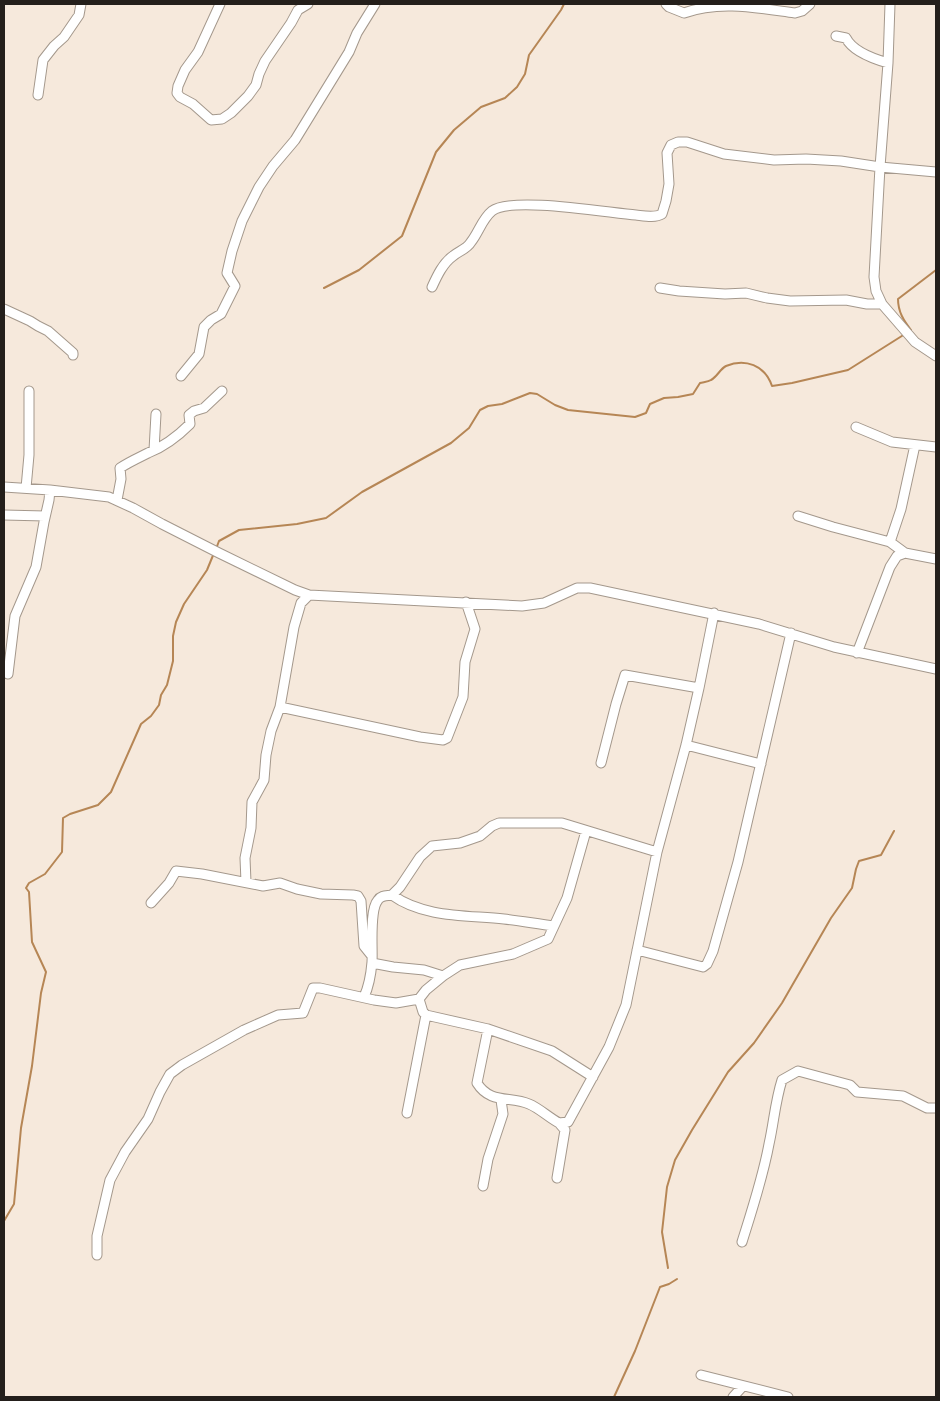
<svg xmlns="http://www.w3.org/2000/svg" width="940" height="1401" font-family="'Asap Condensed',sans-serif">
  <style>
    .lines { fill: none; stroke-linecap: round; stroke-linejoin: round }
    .stream { stroke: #b68655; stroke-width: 2 }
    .minor-casing { stroke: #a4988c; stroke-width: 11 }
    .minor { stroke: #fff; stroke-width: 9 }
  </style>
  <rect width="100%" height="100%" fill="#f6e9dc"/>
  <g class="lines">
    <!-- stream -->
    <path class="stream" d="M324,288L359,270L402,236L436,152L454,130L481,107L505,98L517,87L525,74L529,55L561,10L564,4
      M909,331L911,330C904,321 898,312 898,299L936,270
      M216,549L219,541L239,530L297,524L326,518L362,492L451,443L469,428L480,410L488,406L502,404L530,393L537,394L555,405L568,410L635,417L646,413L650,404L664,398L678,397L693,394L700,383C703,382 708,382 711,380C717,377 720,369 726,366C745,358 765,365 772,386L792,383L848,370L905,334
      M4,1221L14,1204L21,1128L32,1066L41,993L46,972L32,942L29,892L26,888L29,883L45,874L62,852L63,818L70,814L98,805L111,792L141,724L151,716L159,705L161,695L167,685L173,661V636L176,622L184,604L207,570L214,553
      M668,1268L662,1232L667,1187L675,1160L692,1130L728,1072L754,1043L782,1003L831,918L852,888L856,869L859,861L881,855L894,831
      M614,1397L635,1351L660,1287L669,1284L677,1279"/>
    <defs>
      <path id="minor" d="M220,4L198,52L185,70L178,86L177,93L180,97L193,104L211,120L222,119L231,113L248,96L256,85L259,74L265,61L291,23L298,10L308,4
        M666,4L669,7L684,13C720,0 758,8 795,13L802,11L810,4
        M890,4L888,63L880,167L874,277L876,291L882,304L915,342L936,356
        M836,36L846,38C853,52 874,59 888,63
        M38,95L43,60L54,46L64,37L79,15L81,4
        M432,287C437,276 443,263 453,256C459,251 467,249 471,242C479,232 482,219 492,211C511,196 609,213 636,215C645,216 655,218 662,214L666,201L669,184L667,153L671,145L678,142H687L724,154L774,160L806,159L841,161L880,167L936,172
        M660,288L679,291L725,294L746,293L767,298L790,301L846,300L867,304H882
        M4,309L30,321L38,326L48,331L73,353V355
        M181,376L199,354L204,327L211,320L221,314L235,286L227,273L232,251L242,221L259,187L273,166L295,140L349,52L357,33L375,4
        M856,427L892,442L936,447
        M154,450L156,414
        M4,487L50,490L109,497L133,508L162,524L219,553L295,590L309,595L522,606L544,603L577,588H590L759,624L834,647L936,669
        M26,488L29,455V391
        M117,500L121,479L120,468C129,462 138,458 148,453C163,447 179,435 190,424L189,415L194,411L204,408L222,391
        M4,515L45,516
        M798,516L833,527L890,542L905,553L936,559
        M890,542L901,509L915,445
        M857,653L890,567L897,556L905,553
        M8,674L15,616L36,567L44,522L49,500L50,490
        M280,707L420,737L443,740L447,738L463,697L465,662L475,629L466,602
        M686,745L761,764
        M601,763L616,704L625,675L699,688
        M246,882L245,858L251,828L252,802L264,780L266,755L271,731L280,707L294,627L301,603L309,595
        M392,895L400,887L420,857L432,846L460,843L480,836L492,826L499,823H562L657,852
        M151,903L169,883L176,871L202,874L263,886L280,883L297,889L321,894L353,895L358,896L361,901L364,946L372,956
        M637,950L703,967L707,964L713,951L738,862L791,633
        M372,963L393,967L424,970L443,976
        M364,997C369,986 371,974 372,962C373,948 369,910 378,900C381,895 387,896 392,895C424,918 467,915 504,919C521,921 538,924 554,926
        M426,1015L488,1029L552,1051L593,1077
        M488,1029L477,1083C490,1104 510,1096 529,1104C539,1108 548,1117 559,1123L568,1122L609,1047L626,1005L657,852L686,745L699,688L714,613
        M407,1113L426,1015L423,1012L419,999
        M557,1178L565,1130L559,1123
        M483,1186L488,1159L503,1114L501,1100
        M742,1242C752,1210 763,1177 769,1144C774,1122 775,1102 782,1080L798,1071L850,1085L857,1092L903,1096L927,1108H936
        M97,1255V1236L110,1180L125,1152L148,1119L160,1092L170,1074L182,1065L244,1030L278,1015L303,1013L313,988H320L374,1000L396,1003L419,999L426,990L443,976L460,965L513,954L548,939L567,898L586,831
        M701,1375L788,1397
        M733,1397L743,1386"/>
    </defs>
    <!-- minor casing -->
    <use href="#minor" class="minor-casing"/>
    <!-- minor -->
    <use href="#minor" class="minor"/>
  </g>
  <!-- border -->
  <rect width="940" height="1401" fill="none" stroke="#241f1b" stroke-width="10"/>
</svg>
